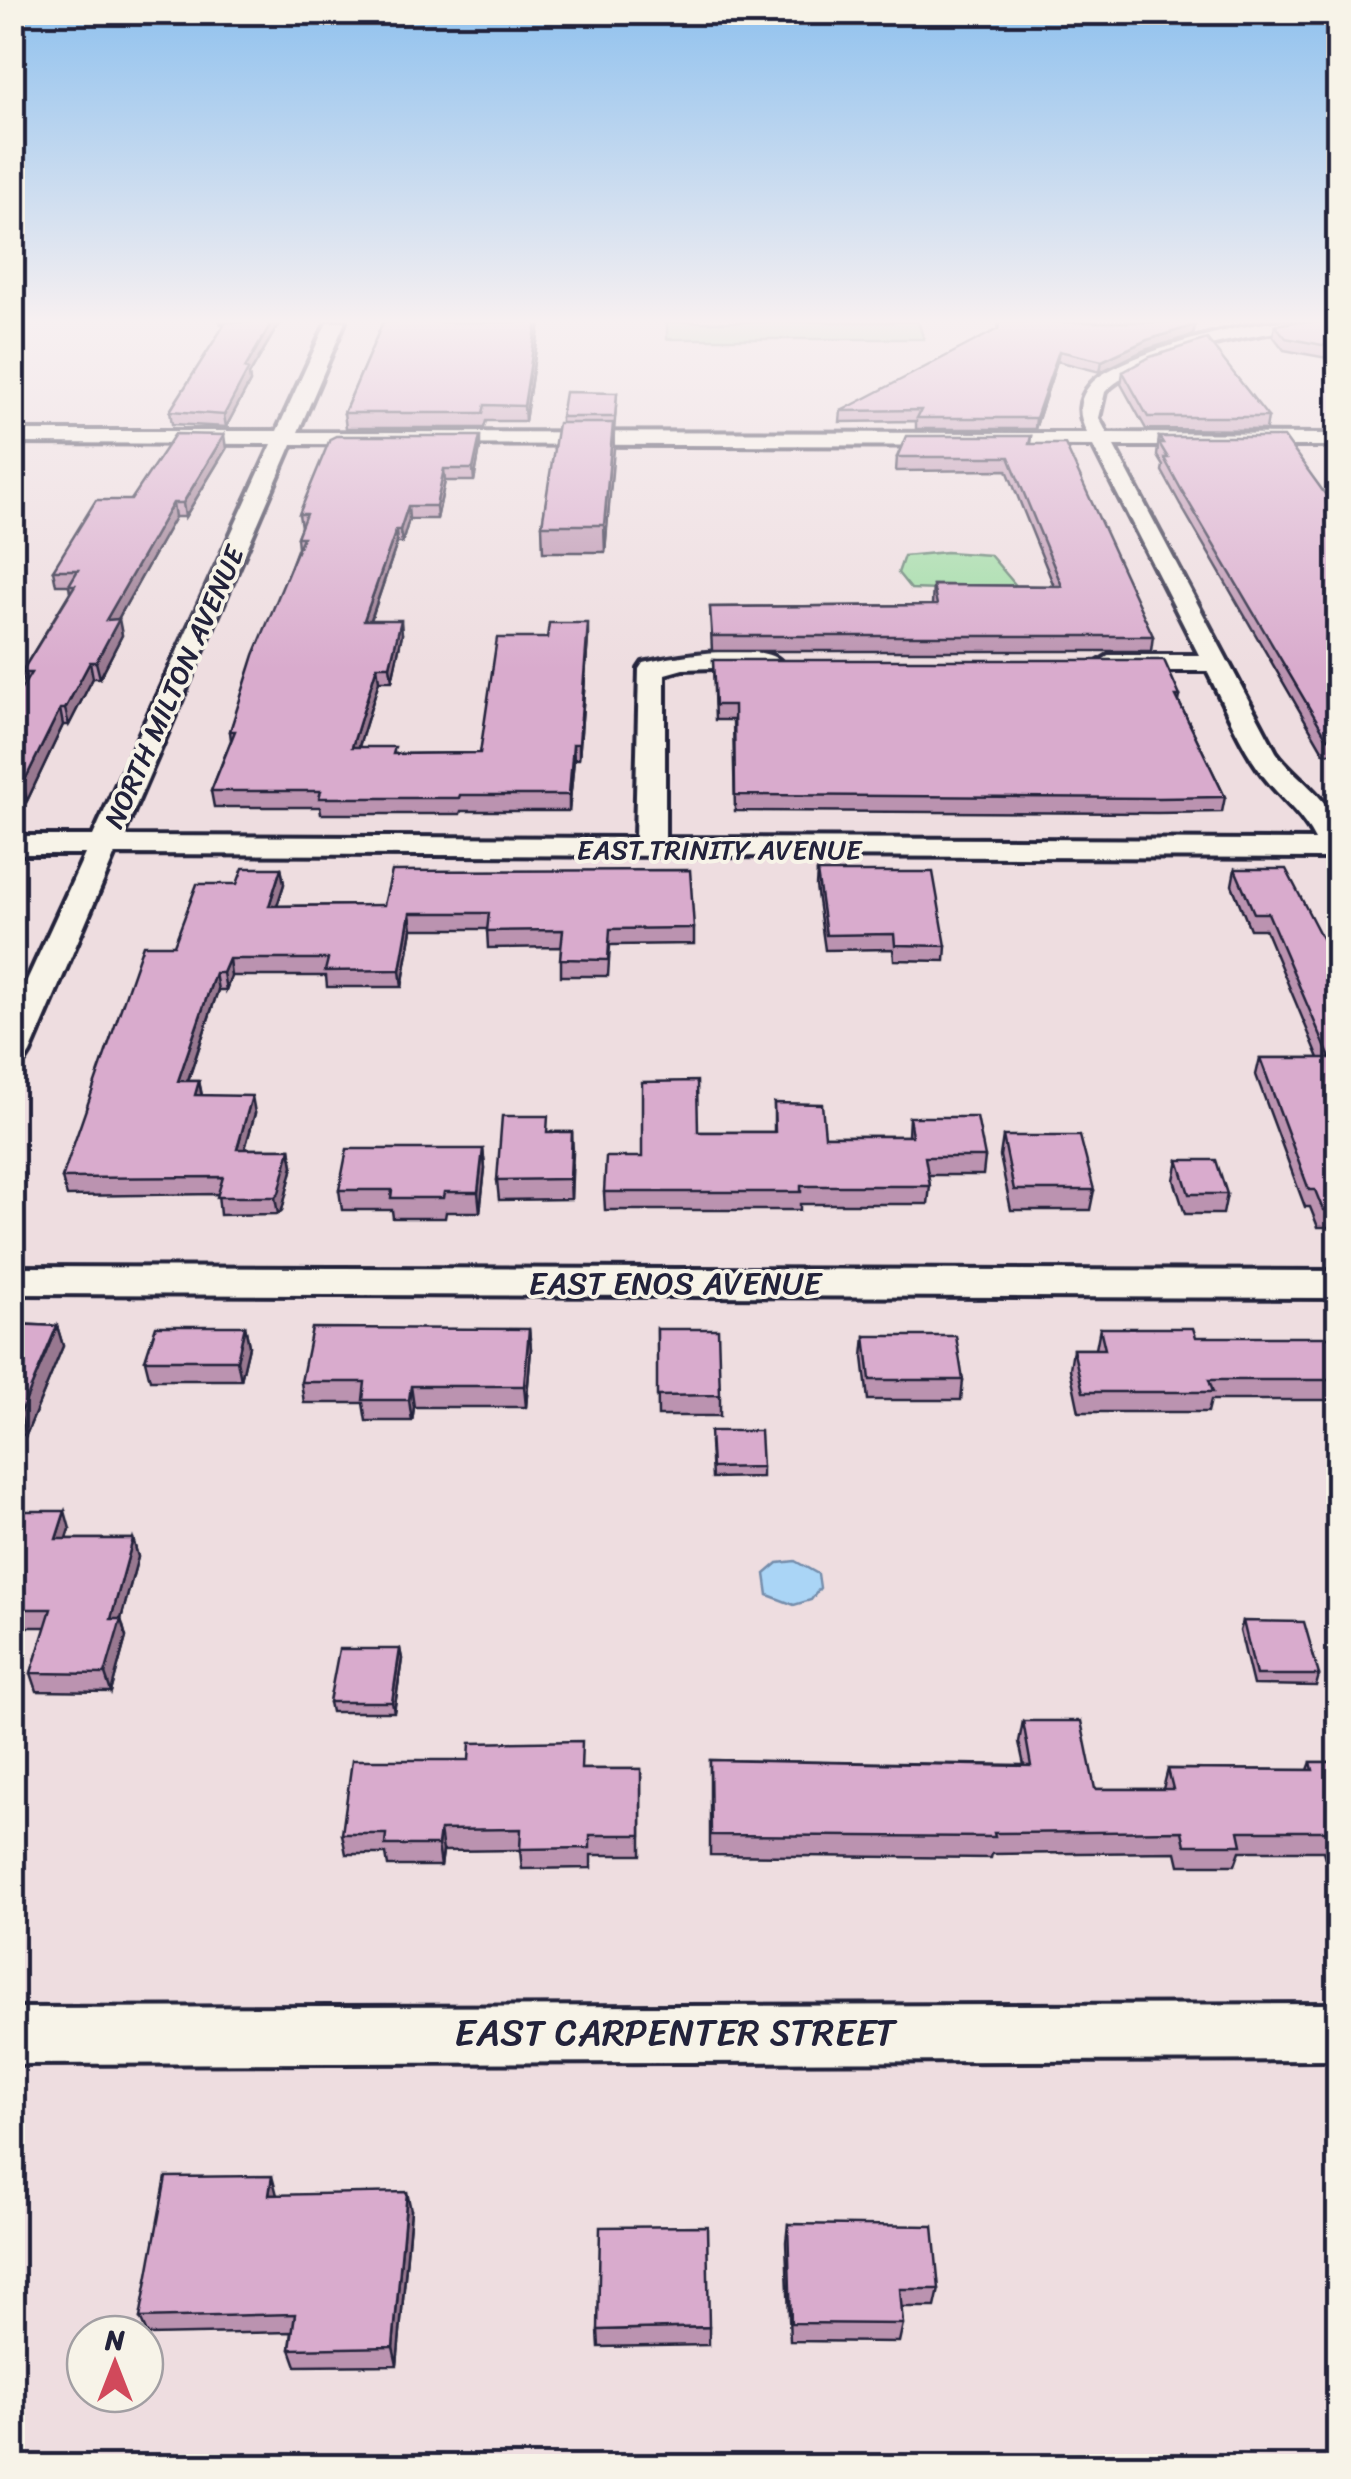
<svg xmlns="http://www.w3.org/2000/svg" width="1351" height="2479" font-family="Sriracha,sans-serif">
  <style>
    .green { fill: #9edca4; stroke: #607f70; stroke-width: 2.5 }
    .water { fill: #aad5f6; stroke: #748dab; stroke-width: 2.5 }
    .lines { fill: none; stroke-linecap: round; stroke-linejoin: round }
    .minor-casing { stroke: #22223b; stroke-width: 8 }
    .minor { fill: #f7f3e8; fill-rule: evenodd }
    .wall { fill: #bb93b0; stroke: #22223b; stroke-width: 2.5 }
    .shaded-wall { fill: #987890; stroke: #22223b; stroke-width: 2.5 }
    .building { fill: #d9abcd; stroke: #22223b; stroke-width: 2.5 }
    .labels { text-anchor: middle; dominant-baseline: central; stroke-width: 8; stroke-linejoin: round; paint-order: stroke }
    .far-street-label { font-size: 28px; fill: #22223b; stroke: #f7f3e8 }
    .street-label { font-size: 32px; fill: #22223b; stroke: #f7f3e8 }
    .near-street-label { font-size: 38px; fill: #22223b; stroke: #f7f3e8 }
  </style>
  <rect width="100%" height="100%" fill="#eedde0"/>
  <filter id="ink" filterUnits="userSpaceOnUse"><feTurbulence type="fractalNoise" baseFrequency=".01" numOctaves="2"/><feDisplacementMap in="SourceGraphic" scale="20" xChannelSelector="R" yChannelSelector="G"/><feConvolveMatrix kernelMatrix="1 2 1 2 8 2 1 2 1" color-interpolation-filters="sRGB"/></filter>
  <g filter="url(#ink)">
    <!-- green -->
    <path class="green" d="M667,322H918L924,339H667Z
      M946,552L990,555L1019,589L1000,592L911,589L898,573L904,556Z"/>
    <!-- water -->
    <path class="water" d="M795,1561L818,1574L820,1588L811,1600L794,1605L768,1595L765,1574L778,1563Z"/>
    <g class="lines">
      <defs>
        <path id="minor" d="M327,322H345L298,432L1087,433C1078,415 1077,400 1091,384C1114,357 1229,327 1266,323C1286,320 1307,322 1328,322L1319,327C1264,331 1143,353 1105,392L1099,418L1107,433L1338,434V446H1114L1276,752C1293,776 1327,796 1337,825C1341,837 1338,853 1338,865L1324,858L115,854L30,1053L25,1061L12,1064V1013L85,854H12V836H93L272,444L12,443V431H277ZM292,444L1093,446L1199,655H1110L1097,663L1110,671H1207C1226,708 1242,751 1270,784C1287,804 1303,816 1315,840L665,838V674L683,669L776,666L780,661C761,641 669,657 643,663L639,669L635,838L123,836Z
          M12,1267L1338,1271V1298L12,1294Z
          M1338,2004V2060L12,2064V2008Z"/>
      </defs>
      <!-- minor casing -->
      <use href="#minor" class="minor-casing"/>
      <!-- minor -->
      <use href="#minor" class="minor"/>
    </g>
    <!-- wall -->
    <path class="wall" d="M220,322H280L249,375L250,382L226,427L172,424L170,411L225,324H221Z
      M383,322H540L525,421H486L484,428H346L344,413Z
      M1090,322L1195,325L1193,335L1145,350L1100,372L1057,361L1035,429H916V421L840,422L841,411Z
      M1338,322V360L1284,350L1273,336L1275,325Z
      M1123,372L1268,417L1266,430L1146,429L1121,384Z
      M617,393L605,552H543L542,525L561,423V417Z
      M1031,436L1030,444L1153,636L1151,651H712L710,607L932,605L933,585L1054,586L1007,470L896,471L897,457Z
      M1159,437L1338,512V761L1334,753H1324L1180,504L1162,471L1163,466L1157,456Z
      M480,448L474,481H445L437,519H409L402,543H397L371,620L402,634L392,681H379L359,747L396,754L480,753L547,638L588,637L579,759H574L569,811H461L460,814H321L320,807H214L211,791L231,740L230,731L298,547L297,537L301,527L299,514Z
      M226,449L185,517H175L118,619L122,635L100,678H93L69,725H63L27,801L12,800V704L24,685L21,673L70,592L69,585H56L53,570L131,500Z
      M713,660L1180,696L1179,702L1225,797L1222,812L1157,813L735,811L733,720H715Z
      M281,868L284,884L277,906L384,905L694,928V944L610,945L608,976H561V947L488,948L487,929H412L402,987H327L326,976H231L226,990H218L188,1081H199L202,1095L255,1113L245,1149H290L293,1166L282,1210L278,1214L220,1215L218,1194L67,1196L62,1178L174,945L237,884Z
      M1235,869L1338,969V1227H1318L1310,1207H1305L1256,1075L1260,1058H1319L1265,929H1250L1232,885Z
      M817,872L946,946L945,961L894,960L893,949L825,950L816,886Z
      M774,1103L825,1136H908L909,1117L985,1157L983,1175H928L930,1186L928,1204H800V1210H605L604,1192L642,1157L698,1132H774Z
      M549,1132H572L571,1199L499,1200L497,1180Z
      M1003,1136L1094,1190L1090,1210H1011L1000,1156Z
      M483,1149L485,1168L480,1212H446L445,1218H393L392,1210H342L339,1190Z
      M1178,1160L1227,1194L1223,1214H1185L1174,1180Z
      M12,1324L57,1326L63,1346L26,1435L12,1434Z
      M245,1326L249,1346L241,1380H150L145,1360Z
      M1100,1328L1196,1337L1338,1340V1400H1211L1208,1412H1079L1070,1369L1073,1349H1096Z
      M529,1329L531,1349L526,1407H414L412,1421H366L363,1403H304L301,1382Z
      M657,1329L720,1395V1416H658Z
      M865,1336L963,1380L961,1400H868L863,1357Z
      M710,1442L762,1467V1477L712,1478Z
      M12,1511L70,1529L67,1539H133L138,1557L121,1619L126,1637L111,1692L37,1691L31,1673L46,1627H12Z
      M1243,1621L1319,1675L1316,1686L1253,1685L1240,1631Z
      M400,1649L402,1659L394,1712H331L329,1702Z
      M1023,1721L1095,1789H1163L1168,1769L1308,1770L1311,1762H1338V1862H1326L1323,1851H1240L1235,1865H1179L1176,1852L992,1854L991,1858L710,1855V1760L1024,1765L1019,1742Z
      M583,1769H641V1855H591V1868L522,1869L520,1850L443,1851L441,1866H388L386,1854H346L342,1834Z
      M277,2195L411,2210L397,2365L296,2366L290,2349L292,2332L148,2335L140,2318Z
      M788,2224L939,2289L935,2307H901L903,2324L899,2342L790,2341L786,2242Z
      M709,2327V2345L599,2347L598,2330Z"/>
    <!-- shaded-wall -->
    <path class="shaded-wall" d="M12,322H22L12,334Z
      M272,322H280L249,375L250,382L226,427L224,415L245,368Z
      M537,322H540L525,421L524,406Z
      M1195,325L1193,335L1145,350L1100,372L1102,361L1147,340Z
      M1059,351L1057,361L1035,429L1036,418Z
      M15,399L18,411L12,418V403Z
      M613,423L614,449L605,552L604,525Z
      M224,435L226,449L185,517L183,503Z
      M480,436V448L474,481L473,469Z
      M444,469L445,481L437,519L436,506Z
      M173,503L175,517L109,635L106,620Z
      M408,506L409,519L402,543L400,530Z
      M396,530L397,543L366,634L364,620Z
      M119,619L122,635L100,678L96,662Z
      M401,620L402,634L392,681L390,666Z
      M588,623V637L579,759V744Z
      M90,662L93,678L69,725L65,709Z
      M377,666L379,681L354,762L352,747Z
      M60,709L63,725L27,801L23,784Z
      M573,744L574,759L569,811V795Z
      M281,868L284,884L272,922L269,906Z
      M410,913L412,929L402,987L400,970Z
      M229,959L231,976L226,990L223,973Z
      M215,973L218,990L182,1098L178,1081Z
      M199,1081L202,1098L195,1095Z
      M252,1096L255,1113L240,1166L237,1149Z
      M572,1132L573,1152L571,1199L570,1179Z
      M290,1149L293,1166L282,1210L278,1214L275,1197Z
      M483,1149L485,1168L480,1212L478,1192Z
      M57,1326L63,1346L26,1435L20,1414Z
      M245,1326L249,1346L241,1380L237,1360Z
      M529,1329L531,1349L526,1407L524,1386Z
      M411,1386L414,1407L412,1421L409,1400Z
      M65,1511L70,1529L61,1557L56,1539Z
      M133,1539L138,1557L121,1619L126,1637L111,1692L105,1674L111,1619Z
      M400,1649L402,1659L394,1712L392,1702Z
      M440,1830L443,1851L441,1866L438,1845Z
      M272,2176L277,2195H269Z
      M407,2192L411,2210L397,2365L393,2347Z"/>
    <!-- building -->
    <path class="building" d="M226,322H272L245,368L248,370L224,415L170,411Z
      M383,322H537L524,406L485,405L483,413H344Z
      M999,322H1193L1195,325L1147,340L1102,361L1059,351L1036,418H917L921,410L841,411L998,329Z
      M1294,322H1338V348L1286,338L1275,325Z
      M1207,339L1268,417H1148L1123,372L1150,357Z
      M565,392L617,393L615,417H561Z
      M558,423H613L604,525H542Z
      M175,434L224,435L183,503H173L106,620L119,619L96,662H90L65,709H60L23,784L12,783V704L31,673H21L75,585H69L78,570H53L96,500H131Z
      M336,436H480L473,469H444L436,506H408L400,530H396L364,620H401L390,666H377L352,747H395L393,754L480,753L497,638H547L549,623H588L579,744H573L569,795H460L459,798H319L321,791H211L235,731H230L254,655L303,537H297L306,514H299L330,439Z
      M906,436H1031L1029,444H1065L1153,636H712L710,607L937,605L933,585L1062,586L1009,457H897Z
      M1159,437H1284L1338,512V739L1327,738L1182,491L1164,458H1168L1159,443H1163Z
      M713,660H1164L1180,696H1176L1225,797L1159,798L735,795L734,705H715Z
      M243,868H281L269,906L384,905L392,871L690,870L694,928L610,929L608,960L560,959L563,930L487,931L489,913H410L400,970L325,971L328,959H229L223,973H215L178,1081H199L195,1095L252,1096L237,1149H290L279,1193L275,1197H217L223,1177L62,1178L143,945H174L197,884H237Z
      M1235,869H1286L1338,969V1210H1323L1315,1190H1309L1260,1058H1330L1268,913H1254Z
      M817,872H933L946,946L895,945L894,934L826,935Z
      M697,1081L698,1132H775L774,1103L822,1104L825,1136H912L909,1117H977L985,1157H925L930,1186H801V1192H604L606,1157H642V1082Z
      M502,1116H548L547,1132H572L570,1179L497,1180Z
      M1003,1136H1080L1094,1190H1014Z
      M347,1149H483L478,1192H444L443,1198H391L392,1190H339Z
      M1178,1160H1216L1227,1194H1189Z
      M12,1324L57,1326L20,1414H12Z
      M156,1326H245L237,1360H145Z
      M312,1328L529,1329L524,1386H411L409,1400H363L365,1382H301Z
      M1100,1328H1193L1196,1337H1338V1380H1209L1213,1392H1083L1073,1349H1105Z
      M657,1329H718L720,1395L657,1396Z
      M865,1336H956L963,1380H870Z
      M710,1431H760L762,1467L712,1468Z
      M12,1511H65L56,1539H133L111,1619H121L105,1674L31,1673L51,1609H12Z
      M1243,1621L1304,1622L1319,1675H1256Z
      M339,1649H400L392,1702H329Z
      M1023,1721H1081L1095,1789H1173L1168,1769L1313,1770L1311,1762H1338V1842H1334L1331,1831H1239L1242,1845H1185L1182,1831L994,1833L995,1837L711,1835L710,1760L1031,1766Z
      M582,1741L581,1769H641V1835H590V1848L520,1849L521,1829L440,1830L438,1845H385L386,1834H342L352,1760H469L470,1743Z
      M272,2176L269,2195L407,2192L393,2347L290,2349L295,2314L140,2318L166,2177Z
      M788,2224L933,2226L939,2289H900L903,2324L791,2323Z
      M707,2226L709,2327L598,2330L600,2227Z"/>
  </g>
  <!-- sky -->
  <linearGradient id="sky" x2="0" y2="1"><stop stop-color="#8fc1ee"/><stop offset="0.48" stop-color="#f7f0f1"/><stop offset="1" stop-color="#f7f0f1" stop-opacity="0"/></linearGradient>
  <rect width="1351" height="669" fill="url(#sky)"/>
  <g class="labels">
    <!-- far-street labels -->
    <g class="far-street-label">
      <text transform="translate(174 687) rotate(-66)">NORTH MILTON AVENUE</text>
      <text x="719" y="849">EAST TRINITY AVENUE</text>
    </g>
    <!-- street labels -->
    <g class="street-label">
      <text x="675" y="1283">EAST ENOS AVENUE</text>
    </g>
    <!-- near-street labels -->
    <g class="near-street-label">
      <text x="675" y="2032">EAST CARPENTER STREET</text>
    </g>
  </g>
  <!-- margin -->
  <rect width="1351" height="2479" fill="none" stroke="#f7f3e8" stroke-width="50"/>
  <rect x="25" y="25" width="1301" height="2429" fill="none" stroke="#22223b" stroke-width="4" filter="url(#ink)"/>
  <!-- north arrow -->
  <g transform="translate(115 2364)"><circle r="48" fill="#f7f3e8" stroke="#a29fa3" stroke-width="2.5"/>
  <path d="M0-8L18 38L0 25L-18 38Z" fill="#d1495b"/>
  <text y="-15" font-size="28" font-weight="bold" text-anchor="middle" fill="#22223b">N</text>
  </g>
</svg>
